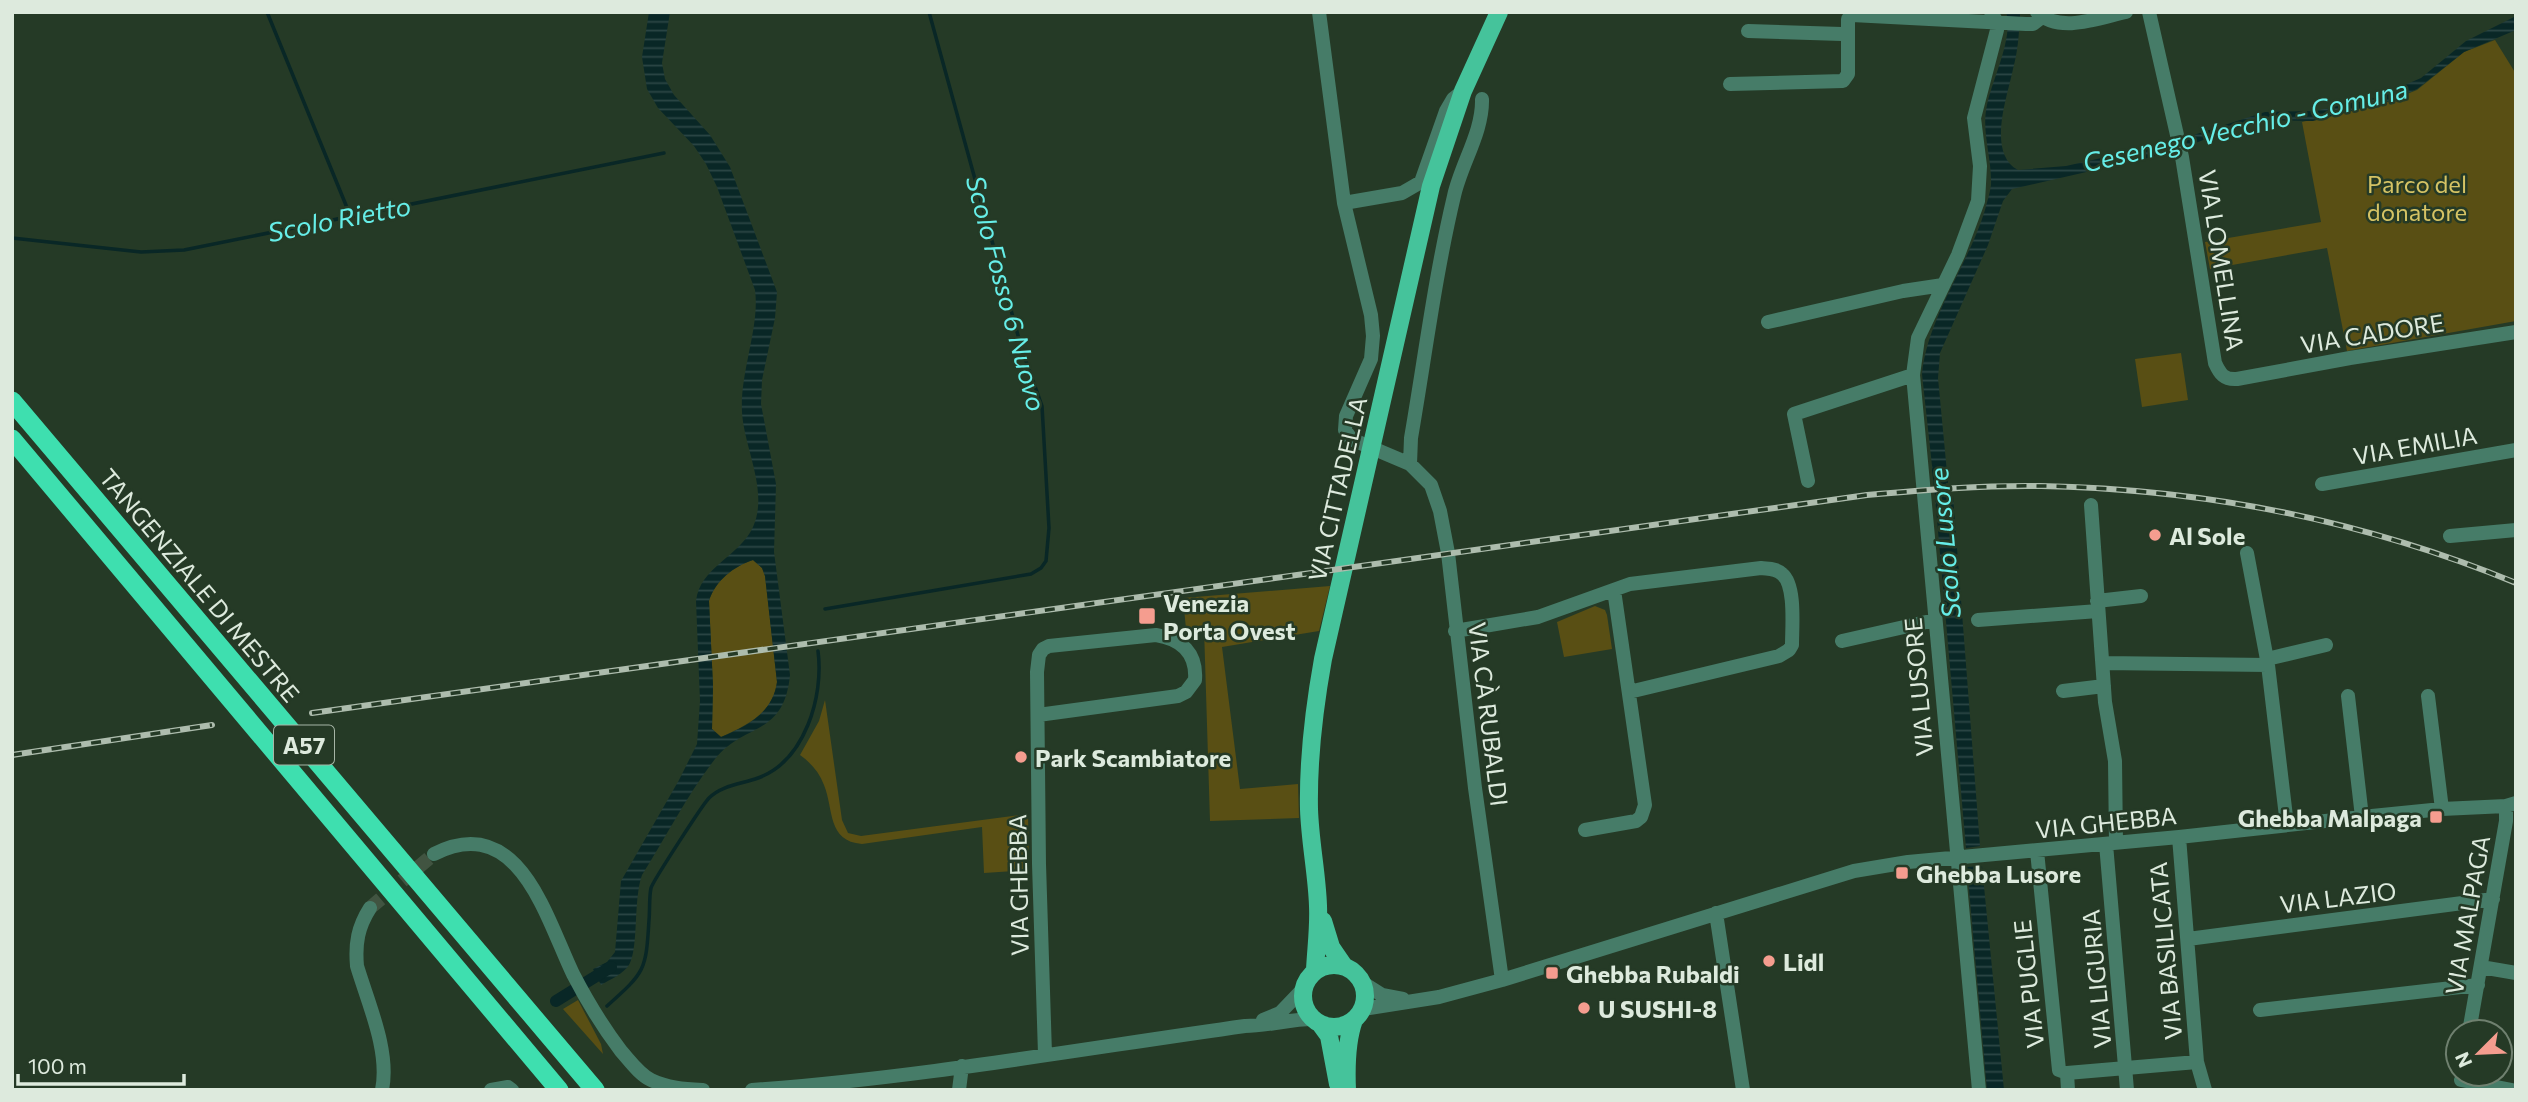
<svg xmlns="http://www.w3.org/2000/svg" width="2528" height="1102" font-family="Commissioner,sans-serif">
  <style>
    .green { fill: #594f14 }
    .water { fill: url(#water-rules); fill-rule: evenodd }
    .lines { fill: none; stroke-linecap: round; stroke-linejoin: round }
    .stream { stroke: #092726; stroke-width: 3.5 }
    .canal { stroke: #092726; stroke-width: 12 }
    .minor-tunnel { stroke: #415441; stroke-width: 14; stroke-dasharray: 14 7; stroke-linecap: butt }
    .minor { stroke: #467c68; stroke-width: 14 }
    .major { stroke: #45c39b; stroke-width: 18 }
    .highway { stroke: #3edfaf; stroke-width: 19 }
    .rail-casing { stroke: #adbcad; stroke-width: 6 }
    .rail { stroke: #253a26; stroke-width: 3.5; stroke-dasharray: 10; stroke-linecap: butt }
    .poi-dot { fill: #f59d8f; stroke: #253a26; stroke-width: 2.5 }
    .labels { text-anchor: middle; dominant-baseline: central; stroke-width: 5; stroke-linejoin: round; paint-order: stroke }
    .shield { fill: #253a26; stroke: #a6b5a6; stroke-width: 2 }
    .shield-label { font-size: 23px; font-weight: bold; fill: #ddeadd }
    .park-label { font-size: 24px; fill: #d5c364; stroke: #253a26 }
    .street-label { font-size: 24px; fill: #ddeadd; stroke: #253a26 }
    .poi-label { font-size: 24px; font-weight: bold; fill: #ddeadd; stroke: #253a26; text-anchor: start }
    .water-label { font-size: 26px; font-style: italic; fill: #66eee8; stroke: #253a26 }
  </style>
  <defs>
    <pattern id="water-rules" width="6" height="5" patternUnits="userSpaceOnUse" patternTransform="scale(1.75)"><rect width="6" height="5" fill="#092726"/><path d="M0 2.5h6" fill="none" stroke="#2c4645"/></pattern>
  </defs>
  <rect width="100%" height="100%" fill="#253a26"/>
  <!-- green -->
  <path class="green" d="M2495,40L2516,74V321L2347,351L2327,248L2210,269L2205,242L2321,222L2302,122L2387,102L2417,90L2464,52Z
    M2181,353L2188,400L2142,407L2135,359Z
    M753,560L762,568L765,576L777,682C773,713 748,725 721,737L712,729L713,686L709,601C715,581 734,566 753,560Z
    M1330,586L1319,631L1222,647L1240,789L1298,784L1299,818L1210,821L1204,628L1186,629L1183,598Z
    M1595,606L1605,610L1607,615L1612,649L1564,657L1557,622Z
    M825,700L842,820L848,833L861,836L1028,814L1029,870L984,873L982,827L862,844C827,841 834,810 824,785C819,772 811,763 800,755L819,721Z
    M578,1000L601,1044L603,1054L563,1009Z"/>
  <!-- water -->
  <path class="water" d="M649,12H670L662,63L665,79L674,95L710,135L730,167L777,292L775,318L762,380L761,404L776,484L774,552L790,675C784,737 745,722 715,759C687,795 666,837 642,875C633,900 639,948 629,965C623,974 611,979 601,985L593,969L607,962L615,952L621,881L679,780L697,744L700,701L696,601C700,567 739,557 753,527C769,491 744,448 742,412C740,371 760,327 755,290L717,187L706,164L694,146L658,108L647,89L642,57ZM753,560L762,568L765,576L777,682C773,712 748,726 721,737L712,729L713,686L709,601C715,581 734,566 753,560Z
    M2006,12H2020V15C2019,34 2018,51 2013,69C2008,95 1986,153 2018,170L2066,166L2172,142L2265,112L2315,111L2374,98L2421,78L2466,41L2516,16V30L2464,52L2417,89L2387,102L2313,121L2265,120L2243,125L2169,153L2012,189L2003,201L1988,245L1940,353L1938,378L1948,483L1934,484L1922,374C1928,316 1968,266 1985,210C1987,202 1990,193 1991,185C1992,157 1981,132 1987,105C1992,80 2014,37 2006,12Z
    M1953,496L1980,846L1966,848L1935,497Z
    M1982,866L2004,1090H1987L1967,867Z"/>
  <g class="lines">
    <!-- stream -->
    <path class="stream" d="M267,12L350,215
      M12,238L141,252L184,250L664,153
      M825,609L1031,574L1041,568L1046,561L1049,528L1042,406L1022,350L929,12
      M607,1006C645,972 646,971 649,920C650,910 649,897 651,888C653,881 703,804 709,798C722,785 742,784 758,778C805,761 824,696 818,651"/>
    <!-- canal -->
    <path class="canal" d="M1938,470L1943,511
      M556,1001L611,967"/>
    <!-- minor-tunnel -->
    <path class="minor-tunnel" d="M370,908L434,854"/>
    <!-- minor -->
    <path class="minor" d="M1319,12L1344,203L1371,315L1373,336L1371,359L1346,416L1345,430L1351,439L1410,464L1431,485L1440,511L1448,553L1475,788L1502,980
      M2037,12C2059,34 2099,18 2126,12
      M2149,12L2182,157L2215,363C2220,374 2224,380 2237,379L2350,358L2516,332
      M1748,31L1842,34L1848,30V19L1852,15L2026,24H2033L2042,17
      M1730,84L1843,81L1848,74V30
      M1344,203L1402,193L1421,182L1446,111L1453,99L1463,91
      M1768,322L1903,291L1943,285
      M1410,464L1411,438C1425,357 1435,276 1454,196C1461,164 1483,132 1482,99
      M1808,481L1794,414L1913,375
      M2322,484L2516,450
      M2091,505L2105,702L2115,761L2116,843
      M2450,536L2516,530
      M2247,553L2268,665L2287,825
      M2097,601L2141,596
      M1978,620L2098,611
      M1455,631L1538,617L1630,584L1761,568C1769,569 1776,568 1782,574C1796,585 1792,627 1792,645L1789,650L1779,656L1629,692
      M1842,641L1935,620
      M2267,659L2326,645
      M2103,663L2268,665
      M2063,691L2104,686
      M2348,696L2362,817
      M2428,696L2442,809
      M1038,715L1178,696L1186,692L1195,680C1197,653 1182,639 1156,635L1049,646L1043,649L1039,655L1037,672L1039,864L1045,1054
      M1585,830L1636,821L1641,817L1645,805L1614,590
      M2179,837L2197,1062
      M2106,844L2127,1090
      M2037,851L2059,1070L2067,1073L2197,1062L2205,1090
      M434,854C519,811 546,918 573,974C587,1001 602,1026 621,1051C630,1061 639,1074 651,1080C667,1088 686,1089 703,1090
      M370,908C358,927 355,943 357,966C368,1003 390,1051 382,1090
      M1716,913L1743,1090
      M2188,939L2493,899
      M2481,967L2516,973
      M1363,983L1382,995L1403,999
      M1363,1009L1439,997L1502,980L1854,871L1908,862L2179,837L2362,817L2442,809L2506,806L2516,803
      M2260,1010L2478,985
      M1263,1020L1280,1013L1302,990
      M2469,1032L2506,821V806
      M2067,1073L2068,1090
      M2461,1080L2512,1090
      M491,1090L508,1087L512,1090
      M752,1090C917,1078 1081,1049 1245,1026C1268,1026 1290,1019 1313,1019
      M959,1090L962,1066
      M1979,1090L1913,375L1918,338L1958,255L1978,201L1980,166L1974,118L1997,30V22L1991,12"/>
    <!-- major -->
    <path class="major" d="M1323,921L1331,947L1344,966
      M1303 996a31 31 0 1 1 62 0a31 31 0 1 1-62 0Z
      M1315,970C1316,949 1319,928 1318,906C1317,874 1310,842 1309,809C1308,758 1314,709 1323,659L1431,186L1463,91L1499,12
      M1321,1025L1329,1036L1338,1084
      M1347,1090C1346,1067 1346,1042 1354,1020"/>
    <!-- highway -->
    <path class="highway" d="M12,401L595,1090
      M12,439L559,1090"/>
    <defs>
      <path id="rail" d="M312,713L1867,495C1925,490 1983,485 2041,486C2204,489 2365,521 2516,583
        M12,755L212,725"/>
    </defs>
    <!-- rail casing -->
    <use href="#rail" class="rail-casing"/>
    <!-- rail -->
    <use href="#rail" class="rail"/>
  </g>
  <!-- markers -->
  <g class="poi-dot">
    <circle cx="2155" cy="535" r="7"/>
    <rect x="1138" y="607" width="18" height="18" rx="3.5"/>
    <circle cx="1021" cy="757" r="7"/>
    <rect x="2429" y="810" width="14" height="14" rx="3.5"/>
    <rect x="1895" y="866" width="14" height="14" rx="3.5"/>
    <circle cx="1769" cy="961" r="7"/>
    <rect x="1545" y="966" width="14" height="14" rx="3.5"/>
    <circle cx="1584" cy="1008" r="7"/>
  </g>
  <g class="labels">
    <!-- shield labels -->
    <rect class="shield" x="274" y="725.5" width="60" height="39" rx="5"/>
    <g class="shield-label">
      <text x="304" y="745">A57</text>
    </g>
    <!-- park labels -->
    <g class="park-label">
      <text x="2417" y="183">Parco del<tspan x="2417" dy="28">donatore</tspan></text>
    </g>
    <!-- street labels -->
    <g class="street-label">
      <text transform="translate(2222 260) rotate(81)">VIA LOMELLINA</text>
      <text transform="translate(2372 333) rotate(-9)">VIA CADORE</text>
      <text transform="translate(2415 445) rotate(-10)">VIA EMILIA</text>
      <text transform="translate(1337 489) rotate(-77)">VIA CITTADELLA</text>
      <text transform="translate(200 585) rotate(50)">TANGENZIALE DI MESTRE</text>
      <text transform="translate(1918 687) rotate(-95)">VIA LUSORE</text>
      <text transform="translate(1489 714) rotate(83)">VIA CÀ RUBALDI</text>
      <text transform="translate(2106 822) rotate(-6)">VIA GHEBBA</text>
      <text transform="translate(1018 885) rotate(-91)">VIA GHEBBA</text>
      <text transform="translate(2338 897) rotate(-7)">VIA LAZIO</text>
      <text transform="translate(2467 915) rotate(-80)">VIA MALPAGA</text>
      <text transform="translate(2165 951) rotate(-95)">VIA BASILICATA</text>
      <text transform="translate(2096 979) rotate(-95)">VIA LIGURIA</text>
      <text transform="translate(2028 984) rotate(-96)">VIA PUGLIE</text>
    </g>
    <!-- poi labels -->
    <g class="poi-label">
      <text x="2169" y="535">Al Sole</text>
      <text x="1163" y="602">Venezia<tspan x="1163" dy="28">Porta Ovest</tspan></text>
      <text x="1035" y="757">Park Scambiatore</text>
      <text x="2422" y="817" text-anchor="end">Ghebba Malpaga</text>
      <text x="1916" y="873">Ghebba Lusore</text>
      <text x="1783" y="961">Lidl</text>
      <text x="1566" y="973">Ghebba Rubaldi</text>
      <text x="1598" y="1008">U SUSHI-8</text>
    </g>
    <!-- water labels -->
    <g class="water-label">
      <text transform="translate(2245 125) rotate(-13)">Cesenego Vecchio - Comuna</text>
      <text transform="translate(339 218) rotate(-11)">Scolo Rietto</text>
      <text transform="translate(1007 293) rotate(75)">Scolo Fosso 6 Nuovo</text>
      <text transform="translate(1944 543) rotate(-95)">Scolo Lusore</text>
    </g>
  </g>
  <!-- border -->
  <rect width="2528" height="1102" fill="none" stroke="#ddeadd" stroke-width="28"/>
  <!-- north arrow -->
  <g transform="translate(2479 1053) rotate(246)"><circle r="33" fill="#253a26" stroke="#6f806f" stroke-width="2"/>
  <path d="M0-5L12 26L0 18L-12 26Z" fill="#f59d8f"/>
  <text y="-10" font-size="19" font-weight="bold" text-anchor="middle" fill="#ddeadd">N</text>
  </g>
  <!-- scale -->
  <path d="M18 1074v10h166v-10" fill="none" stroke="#ddeadd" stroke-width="3.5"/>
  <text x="28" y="1074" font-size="21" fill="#ddeadd" stroke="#253a26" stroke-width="5" paint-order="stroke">100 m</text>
</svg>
